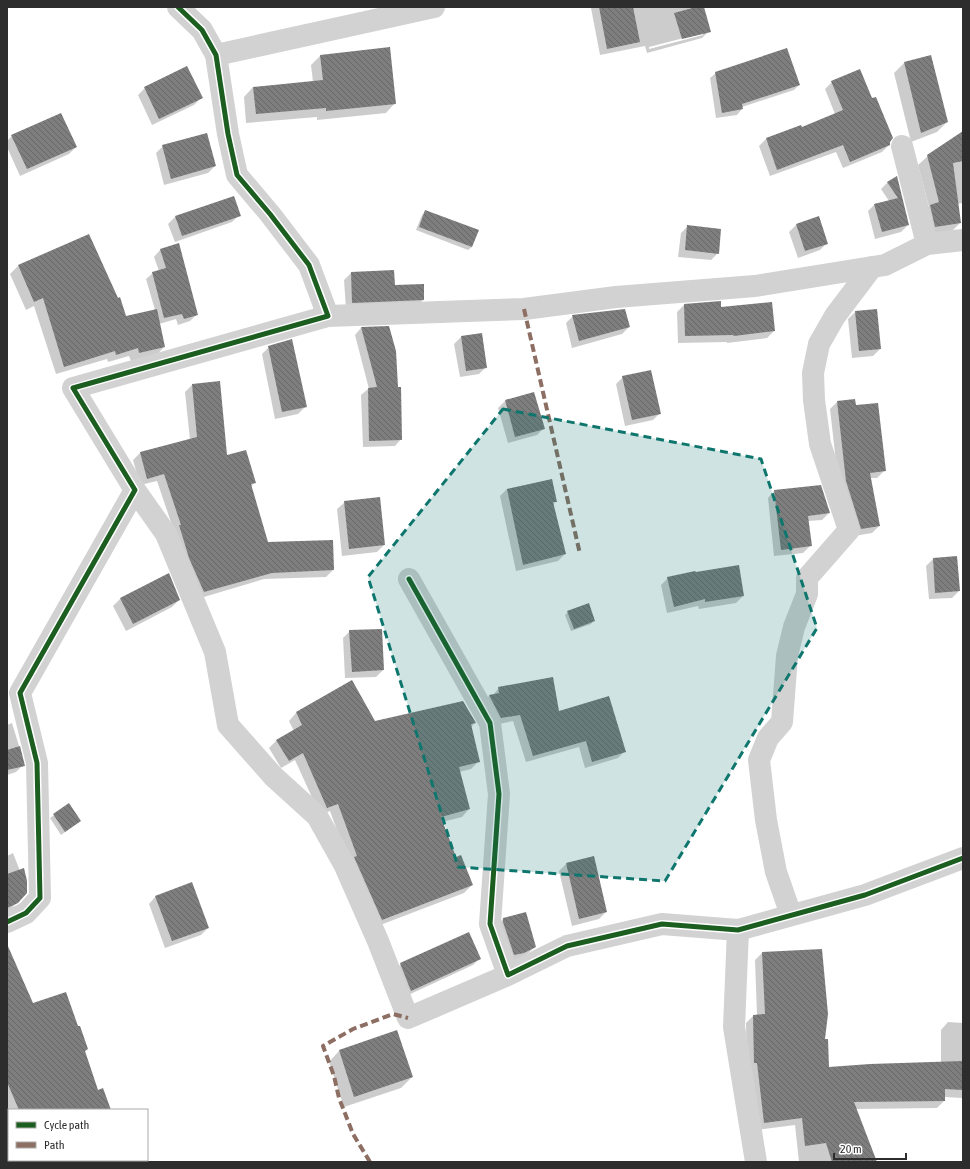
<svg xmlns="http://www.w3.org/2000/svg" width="970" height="1169" font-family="'Asap Condensed',sans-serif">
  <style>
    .shadow { fill: #0003; fill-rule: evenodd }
    .building { fill: url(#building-back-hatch) }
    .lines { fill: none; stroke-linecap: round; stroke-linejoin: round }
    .minor { stroke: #d2d2d2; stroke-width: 22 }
    .quiet { stroke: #8d6e63; stroke-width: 4; stroke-dasharray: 8 4; stroke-linecap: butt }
    .cycleway-casing { stroke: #fff; stroke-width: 8 }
    .cycleway { stroke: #1b5e20; stroke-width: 5 }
    .marked { fill: #0f766e; fill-opacity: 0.2; stroke: #0f766e; stroke-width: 3; stroke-dasharray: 8 5; stroke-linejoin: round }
  </style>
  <defs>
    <pattern id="building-back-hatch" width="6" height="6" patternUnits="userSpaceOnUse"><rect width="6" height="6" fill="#7e7e7e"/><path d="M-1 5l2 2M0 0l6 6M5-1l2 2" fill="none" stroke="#686868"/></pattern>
  </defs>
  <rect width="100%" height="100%" fill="#fff"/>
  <!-- shadow -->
  <path class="shadow" d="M592,7H703L709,31L702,38L647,53L645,46L600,55L591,8ZM703,33V35L649,49V47Z
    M320,56L395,103L386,113L317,120V117L246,123L244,97L253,87L313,82L311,65Z
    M931,56L947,122L937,132L911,142L894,73L904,63Z
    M716,73L799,85L794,90L742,107V109L737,115L716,118L710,78Z
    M832,82L889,142V145L882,152L843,168L836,152L770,176L759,146L766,139L801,126L802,128L835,114L825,89Z
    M145,88L201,98L194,105L152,125L138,95Z
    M963,133V203L957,204L960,223L951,232L927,235L929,207L918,165L928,156Z
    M12,136L76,147L69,154L20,176L7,147V141Z
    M163,146L215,166L208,173L164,185L156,153Z
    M896,177L908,225L901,232L875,239L868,211L875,204L889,201L881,189L888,182Z
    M233,197L239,215L232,222L175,242L168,224L175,217Z
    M425,212L472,247L468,250L416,230L422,215Z
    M818,217L827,243L820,250L798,258L789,232L796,225Z
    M688,226L718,253L711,260L678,257L681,233Z
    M178,244L197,314L190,321L178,325L176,319L159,324L164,347L156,356L131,361L129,356L108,362L107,359L56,374L34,306L26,310L10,274L18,266L125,317L155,310L146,279L153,273L159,271L154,257L160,250Z
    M351,273L394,286L423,300L416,307L346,309L344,280Z
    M684,305L720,309L774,331L767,338L727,343V342L678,343L677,312Z
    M855,312L880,349L873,356L852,358L848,319Z
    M573,316L629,327L622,334L572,348L566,323Z
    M388,327L401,439L395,446L363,447L361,395L368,389H369L355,335L361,328Z
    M461,337L486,367L479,374L460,377L454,344Z
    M269,347L305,407L298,414L275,419L262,354Z
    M623,377L660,413L653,420L625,426L616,384Z
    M192,385L226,457L254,483L251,487L267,543L333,570L326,577L264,579L197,599L157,481L140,485L133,460L140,453L190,440L185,392Z
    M505,401L544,428L537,435L508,443L498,408Z
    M837,402L855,406L884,471L877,478H870L879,526L872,533L854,536L839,488L830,409Z
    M552,480L556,501L553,505L565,554L558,561L516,571L500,496L507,489Z
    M775,490L829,513L822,520L808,521L810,546L803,553L774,556L768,498Z
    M345,502L384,545L377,552L342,556L337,509Z
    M933,559L959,591L952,598L929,599L926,566Z
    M168,574L179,600L172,607L126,631L113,606L120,599Z
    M668,578L743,596L736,603L699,609L698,606L667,613L661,585Z
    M568,612L594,620L591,624L571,631L565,615Z
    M350,631L383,670L376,677L345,678L343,638Z
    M351,682L375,723H475L471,727L479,761L471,769L459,772L469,809L462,817L442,822L455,858L472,885L464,893L375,927L349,863L330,811L320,815L295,760L281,768L269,748L277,740L294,731L289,721L296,713Z
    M499,688L559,712L625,751L618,758L585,768L579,747L526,762L513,721L494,725L482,703L489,696H492Z
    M12,723L19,746L23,765L16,772L7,775V725Z
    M69,805L80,821L61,835L50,818Z
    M13,853L20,871L18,902L7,912V856Z
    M566,864L606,912L599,919L572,926L559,871Z
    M156,896L208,928L201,935L165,948L149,904Z
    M503,919L535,947L527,954L517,960L507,962L496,926Z
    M762,953L823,1040L828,1068L941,1063V1030L948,1022L963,1023V1098L944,1097V1101L937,1108L856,1109L876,1162H799L795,1125L757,1130L747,1070L746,1023L753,1016L757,1015L755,960Z
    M480,958L473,965L404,997L394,971L401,964Z
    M7,977L32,1004L78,1028L87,1049L84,1052L98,1091L110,1110H9V1142H7Z
    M397,1032L412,1077L401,1088L344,1107L329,1062L339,1051Z
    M29,1160H129L124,1162H30Z"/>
  <!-- building -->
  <path class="building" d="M599,7H633L640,42L607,49Z
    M696,7H704L711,32L682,39L674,13Z
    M390,47L396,104L326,111V108L256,114L253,87L323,80L320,55Z
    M787,48L800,85L742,104L743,109L722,113L715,72Z
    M931,55L948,122L921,133L904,62Z
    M187,66L203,98L159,119L144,87Z
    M860,69L872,98L876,97L893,138L890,142V145L850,162L843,145L777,170L766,138L801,125L802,127L843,110L831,81Z
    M61,113L77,147L27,169L11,135Z
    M963,131V161L953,163L961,223L935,227L930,205L939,202L927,155Z
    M207,133L216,166L171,179L162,145Z
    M897,176L909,225L882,232L874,204L898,198L887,182Z
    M234,196L241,216L182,236L175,216Z
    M425,210L479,230L472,247L419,227Z
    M819,216L828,244L805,251L796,224Z
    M687,225L721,229L719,254L685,250Z
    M89,234L118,298L120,297L126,316L157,309L165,347L139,353L138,348L116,355L115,351L64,367L43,298L34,302L18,265Z
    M179,243L198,315L184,319L182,314L164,318L152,272L166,268L160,249Z
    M394,270L395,285L424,284V300L352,303L351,272Z
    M721,301V307L772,302L775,331L734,336L733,335L685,336L684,304Z
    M625,309L630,327L579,341L572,315Z
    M877,309L881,349L859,351L855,311Z
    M389,326L396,351L398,387H401L402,440L369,441L368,388L377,387L361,327Z
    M482,333L487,368L466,371L461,336Z
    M292,339L307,407L282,412L268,346Z
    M651,370L661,414L632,420L622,376Z
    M220,381L227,455L246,450L256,483L251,484L268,542L333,540L334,570L272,573L204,592L189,558L179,525H181L164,474L147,479L140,452L197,437L192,384Z
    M534,392L545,429L515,437L505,400Z
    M855,399L856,405L878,403L886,471L870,473L880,526L861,529L846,481L837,401Z
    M552,479L557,502H553L566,554L523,565L507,489Z
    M821,485L830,513L808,516L812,546L781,550L774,490Z
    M380,497L385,545L349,549L344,501Z
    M957,556L960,591L935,593L933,558Z
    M739,565L744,596L705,602V599L674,607L667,577L695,571L696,572Z
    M169,573L180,600L133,624L120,598Z
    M589,603L595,621L574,629L567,611Z
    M382,629L384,670L352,672L349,630Z
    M553,677L559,711L609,696L626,752L592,762L586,741L533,756L520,715L501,718L489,695L499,693L498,687Z
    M352,680L375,721L463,701L476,723L471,724L480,762L459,767L470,809L441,817L456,857L461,855L473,885L382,920L354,857L357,856L338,804L327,808L303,753L289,761L276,740L302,725L296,712Z
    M20,746L25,766L7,770V750Z
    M69,803L81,821L65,832L53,814Z
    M594,856L607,912L579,919L566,863Z
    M24,868L27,881V893L18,903L7,908V874Z
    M192,882L209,928L172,941L155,896Z
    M526,912L536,947L524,953L514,955L503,922V918Z
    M469,932L481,959L411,991L400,963Z
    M7,944L33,1003L66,992L78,1026H80L88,1049L85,1051L98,1090L103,1088L111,1110H19L7,1082Z
    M822,949L828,1014L825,1039H828L829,1067L870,1064L963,1061V1090L945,1089V1101L854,1102L877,1162H832L826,1143L805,1146L802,1118L764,1123L757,1063H754L753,1015L765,1014L762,952Z
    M397,1030L413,1077L354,1097L339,1050Z"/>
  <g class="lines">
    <!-- minor -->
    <path class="minor" d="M216,55L434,7
      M902,146L927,244
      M328,316L524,309L616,297L755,286L885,265L927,244L963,240
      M135,490L166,534L215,652L228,725L273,776L317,816L345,866L378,941L408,1018L508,975
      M409,579L490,723L499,794L490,924L508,975L567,946L662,924L738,930L865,895L963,858
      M791,915L776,872L766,820L759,760L768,738L782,722L787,656L794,627L807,594V578L849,530L820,444L814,400L813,373L819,344L835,316L872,267
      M7,922L26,913L40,898L37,763L20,693L135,490L73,388L328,316L309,265L270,214L237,175L228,134L216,55L202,30L178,7
      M738,930L734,1027L756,1162"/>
    <!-- quiet -->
    <path class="quiet" d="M524,309L580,554
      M370,1162L353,1134L339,1098L334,1076L323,1046L353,1029L393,1014L408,1018"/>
    <defs>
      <path id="cycleway" d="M409,579L490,723L499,794L490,924L508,975L567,946L662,924L738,930L865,895L963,858
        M7,922L26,913L40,898L37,763L20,693L135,490L73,388L328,316L309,265L270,214L237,175L228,134L216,55L202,30L178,7"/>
    </defs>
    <!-- cycleway casing -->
    <use href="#cycleway" class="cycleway-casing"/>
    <!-- cycleway -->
    <use href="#cycleway" class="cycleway"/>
  </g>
  <!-- marked area -->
  <path class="marked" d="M503,409L761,459L817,628L665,881L458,867L368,577Z"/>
  <!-- border -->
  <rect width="970" height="1169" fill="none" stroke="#2d2d2d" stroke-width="16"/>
  <!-- legend -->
  <rect x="8" y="1109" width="140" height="52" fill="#ffffff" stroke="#ababab"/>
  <rect x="16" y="1122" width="20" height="6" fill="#1b5e20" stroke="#ababab"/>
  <text x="44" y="1129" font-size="12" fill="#2d2d2d">Cycle path</text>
  <rect x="16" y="1142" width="20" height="6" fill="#8d6e63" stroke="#ababab"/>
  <text x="44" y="1149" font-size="12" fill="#2d2d2d">Path</text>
  <!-- scale -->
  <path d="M834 1153v6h72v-6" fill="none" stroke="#2d2d2d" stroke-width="2"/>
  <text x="840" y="1153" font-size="12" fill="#2d2d2d" stroke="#ffffff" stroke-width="3" paint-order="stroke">20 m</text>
</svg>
